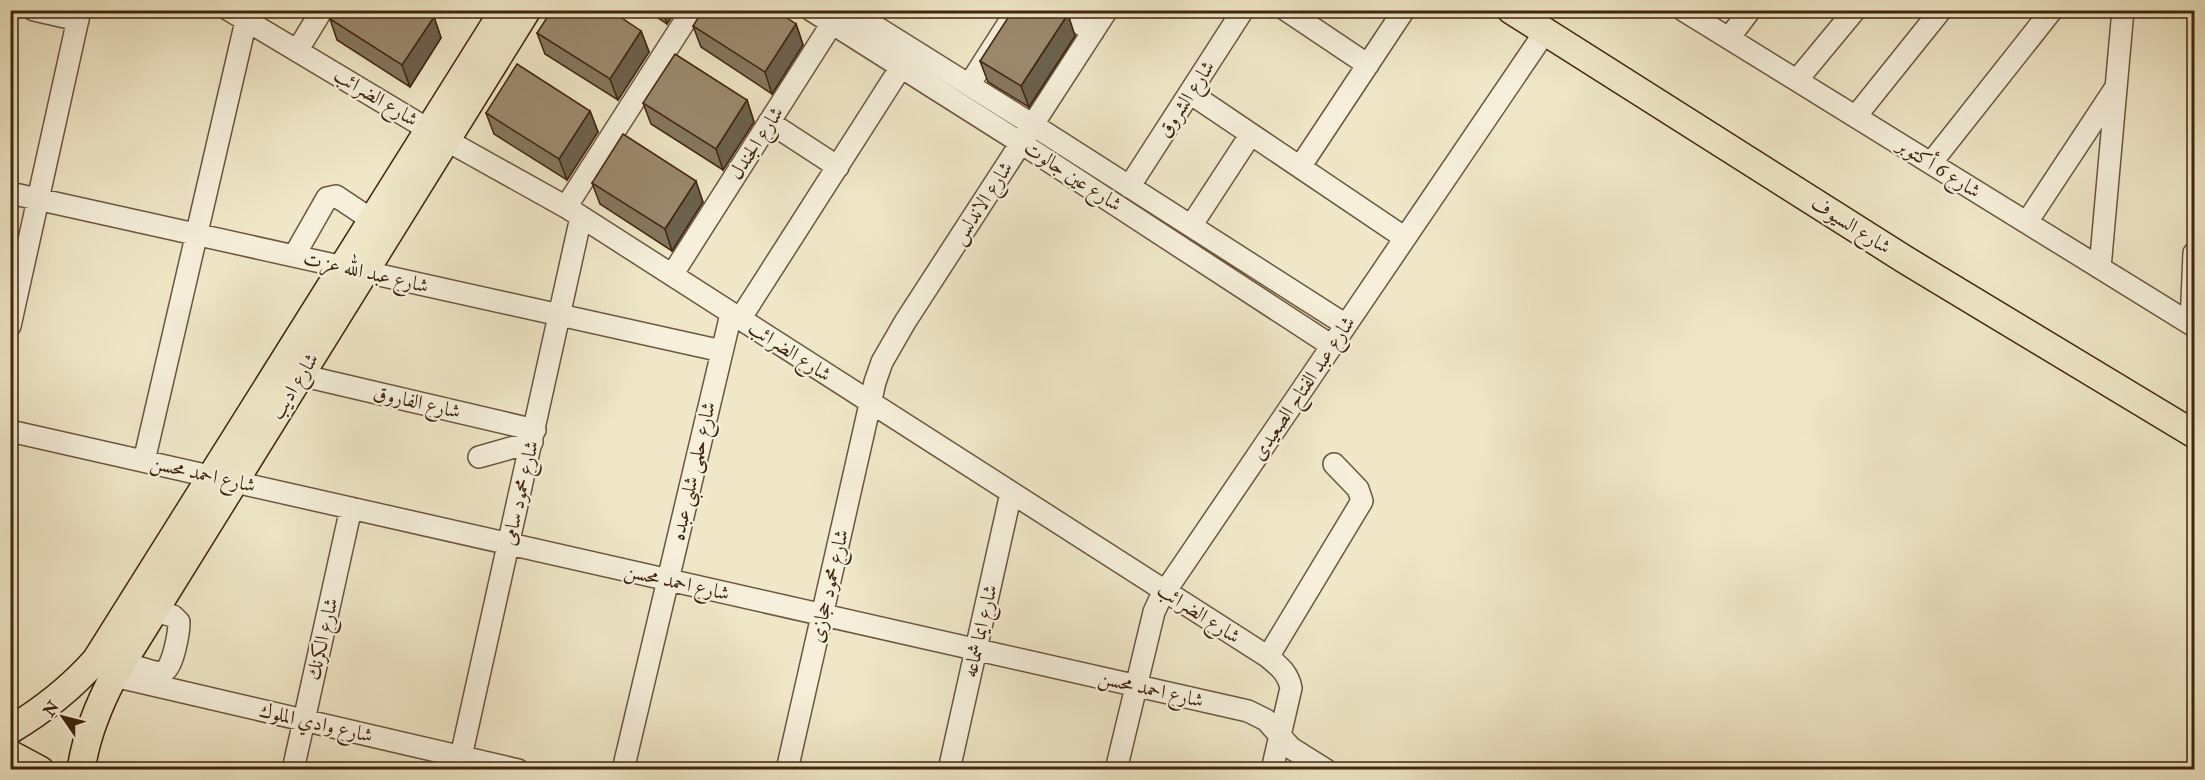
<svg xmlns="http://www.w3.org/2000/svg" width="2205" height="780" font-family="'IM FELL Double Pica',Amiri,serif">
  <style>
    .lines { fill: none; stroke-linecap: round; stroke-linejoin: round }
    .minor-casing { stroke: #6c563c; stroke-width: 24 }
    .major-casing { stroke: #40250d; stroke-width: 30 }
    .minor { stroke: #f5efdb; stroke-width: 21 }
    .major { stroke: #efe7c7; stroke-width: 27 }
    .wall { fill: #85775f; stroke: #40250d; stroke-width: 1.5 }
    .shaded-wall { fill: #6c614d; stroke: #40250d; stroke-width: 1.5 }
    .building { fill: #9b8a6e; stroke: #40250d; stroke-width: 1.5 }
    .labels { text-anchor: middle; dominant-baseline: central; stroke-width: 4.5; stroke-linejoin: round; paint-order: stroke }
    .street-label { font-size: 20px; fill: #40250d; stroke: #f5efdb }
  </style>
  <rect width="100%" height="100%" fill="#efe7c7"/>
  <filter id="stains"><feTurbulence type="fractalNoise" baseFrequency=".00333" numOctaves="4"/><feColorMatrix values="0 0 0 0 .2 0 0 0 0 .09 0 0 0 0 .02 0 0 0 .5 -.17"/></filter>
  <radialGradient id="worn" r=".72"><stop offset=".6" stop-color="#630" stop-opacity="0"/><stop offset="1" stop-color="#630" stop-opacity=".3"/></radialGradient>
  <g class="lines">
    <defs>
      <path id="minor" d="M34,10L78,20
        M229,10L446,140L566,207L1268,657C1280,667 1288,673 1291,688L1272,770
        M811,10L1021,143L1332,346
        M849,10L1033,125L1346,325
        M1060,10L1093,32
        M1286,10L1368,65
        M1683,10L2194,326
        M1729,38L1750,10
        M297,51L322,10
        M1797,80L1855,10
        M969,85L1017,10
        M1190,93L1405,238
        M1856,116L1941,10
        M769,122L838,167
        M1931,163L2052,10
        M1300,167L1404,10
        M1129,187L1243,10
        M10,193L722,351
        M566,207L692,10
        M2027,222L2114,90
        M1191,226L1251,134
        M294,256L327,198L336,196L372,220
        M2100,268L2123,10
        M672,275L838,14
        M740,319L901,67
        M2191,324L2194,253
        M10,326L80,10
        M300,375L535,430
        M10,431L1248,711L1266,720L1291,748L1326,770
        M479,457L532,442
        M144,461L246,21
        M1268,657L1362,501L1358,489L1334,464
        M134,666C142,668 155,674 163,672C173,669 179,632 179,622L173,616L154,611
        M114,676L518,770
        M293,770L351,508
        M458,770L581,217
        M623,770L731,314
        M787,770L875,382L882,362L905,322L1107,10
        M949,770L1011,493
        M1116,770L1154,612L1160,599L1545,32"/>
      <path id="major" d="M1511,10L1904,259L2194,434
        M10,730C42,711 71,688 96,660L504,10
        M10,754L40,770
        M81,770C86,736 98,706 114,676L527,10"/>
    </defs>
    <!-- minor casing -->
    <use href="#minor" class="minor-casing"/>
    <!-- major casing -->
    <use href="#major" class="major-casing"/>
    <!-- minor -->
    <use href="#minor" class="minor"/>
    <!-- major -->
    <use href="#major" class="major"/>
  </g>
  <!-- wall -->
  <path class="wall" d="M285,10H299L295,17Z
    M646,10H676L667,24Z
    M434,17L441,38L410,87L337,40L330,19Z
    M796,24L803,45L772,94L701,47L693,26Z
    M641,31L649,52L618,100L545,54L537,33Z
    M1075,36L1029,107L988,82L980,61Z
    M747,100L754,122L723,170L651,124L643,103Z
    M590,111L598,132L567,180L494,134L486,113Z
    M592,183L703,202L672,251L600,204Z"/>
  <!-- shaded-wall -->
  <path class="shaded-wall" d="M292,10H299L295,17Z
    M662,10H676L667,24Z
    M1068,14L1075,36L1029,107L1021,86Z
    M434,17L441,38L410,87L402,65Z
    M796,24L803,45L772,94L765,72Z
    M641,31L649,52L618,100L610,79Z
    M747,100L754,122L723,170L716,149Z
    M590,111L598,132L567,180L559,159Z
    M696,181L703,202L672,251L665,229Z"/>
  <!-- building -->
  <path class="building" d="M335,10H423L434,17L402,65L330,19Z
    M552,10H610L641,31L610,79L537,33Z
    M703,10H775L796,24L765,72L693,26Z
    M1013,10H1062L1068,14L1021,86L980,61Z
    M675,54L747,100L716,149L643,103Z
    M517,64L590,111L559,159L486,113Z
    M623,134L696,181L665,229L592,183Z"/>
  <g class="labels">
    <!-- street labels -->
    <g class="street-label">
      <text transform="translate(376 97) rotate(31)">شارع الضرائب</text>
      <text transform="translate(1186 99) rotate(-57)">شارع الشروق</text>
      <text transform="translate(756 143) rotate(-57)">شارع الجندل</text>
      <text transform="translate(1939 168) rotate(32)">شارع 6 أكتوبر</text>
      <text transform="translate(1073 176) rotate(33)">شارع عين جالوت</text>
      <text transform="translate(982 203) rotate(-57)">شارع الاندلس</text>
      <text transform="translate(1851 225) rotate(32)">شارع السيوف</text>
      <text transform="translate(366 272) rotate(13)">شارع عبد الله عزت</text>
      <text transform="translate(790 351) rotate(33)">شارع الضرائب</text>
      <text transform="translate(294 386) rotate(-58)">شارع اديب</text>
      <text transform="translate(1303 388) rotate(-56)">شارع عبد الفتاح الصعيدى</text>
      <text transform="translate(417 402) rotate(13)">شارع الفاروق</text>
      <text transform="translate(693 471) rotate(-77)">شارع حلمى شلبى عبده</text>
      <text transform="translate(203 474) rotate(13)">شارع احمد محسن</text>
      <text transform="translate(520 493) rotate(-77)">شارع محمود سامى</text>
      <text transform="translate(677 582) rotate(13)">شارع احمد محسن</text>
      <text transform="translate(829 586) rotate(-77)">شارع محمود حجازى</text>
      <text transform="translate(1199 613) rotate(33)">شارع الضرائب</text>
      <text transform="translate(980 631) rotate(-77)">شارع ايما شماعه</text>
      <text transform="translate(322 639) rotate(-77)">شارع الكرنك</text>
      <text transform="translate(1151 689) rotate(13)">شارع احمد محسن</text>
      <text transform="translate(316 723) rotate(13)">شارع وادي الملوك</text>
    </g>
  </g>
  <!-- margin -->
  <rect width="2205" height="780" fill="none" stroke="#efe7c7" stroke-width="36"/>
  <rect x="12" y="12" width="2181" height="756" fill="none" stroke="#40250d" stroke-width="3"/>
  <rect x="18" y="18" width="2169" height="744" fill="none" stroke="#40250d" stroke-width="1.5"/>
  <!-- north arrow -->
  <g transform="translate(63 717) rotate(305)" stroke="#f5efdb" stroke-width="4.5" paint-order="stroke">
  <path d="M0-4.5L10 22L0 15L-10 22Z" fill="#40250d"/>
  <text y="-9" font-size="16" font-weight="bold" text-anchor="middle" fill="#40250d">N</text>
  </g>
  <rect width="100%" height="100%" filter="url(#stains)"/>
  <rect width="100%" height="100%" fill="url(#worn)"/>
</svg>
